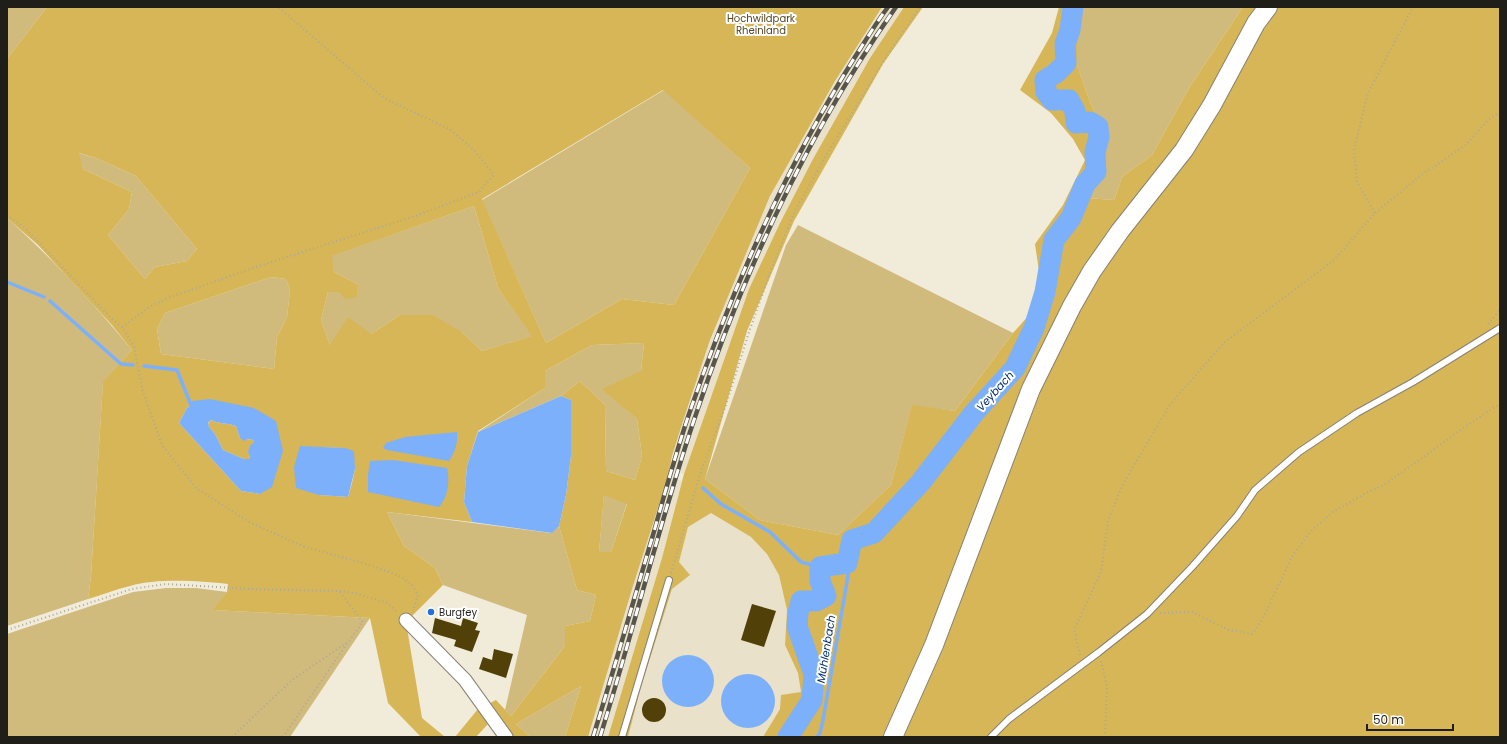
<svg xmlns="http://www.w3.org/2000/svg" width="1507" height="744" font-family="Poppins,sans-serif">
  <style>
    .built { fill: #e9e1c9 }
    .green { fill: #d0bb7c }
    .forest { fill: #d6b656; fill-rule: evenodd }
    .water { fill: #7db0fa; fill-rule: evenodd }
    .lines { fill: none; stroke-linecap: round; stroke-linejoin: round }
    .stream { stroke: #7db0fa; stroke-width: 3.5 }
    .river { stroke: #7db0fa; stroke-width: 21 }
    .building { fill: #514008 }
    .lane-casing { stroke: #878273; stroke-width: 8 }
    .street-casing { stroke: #878273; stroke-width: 15 }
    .secondary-casing { stroke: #878273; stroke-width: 20 }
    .path { stroke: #aca89a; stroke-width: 2; stroke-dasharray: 1 3; stroke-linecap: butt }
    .lane { stroke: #fff; stroke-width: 6 }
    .street { stroke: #fff; stroke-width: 13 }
    .secondary { stroke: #fff; stroke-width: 18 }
    .rail-casing { stroke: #58554c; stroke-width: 4.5 }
    .rail { stroke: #fff; stroke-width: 3; stroke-dasharray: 9; stroke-linecap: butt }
    .poi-dot { fill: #2270db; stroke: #fff; stroke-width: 1.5 }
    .labels { text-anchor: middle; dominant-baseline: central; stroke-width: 4; stroke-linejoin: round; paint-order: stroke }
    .park-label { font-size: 10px; fill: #54461e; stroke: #fff }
    .poi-label { font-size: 10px; fill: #201e18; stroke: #fff; text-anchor: start }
    .water-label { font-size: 11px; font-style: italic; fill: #002f6f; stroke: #fff }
  </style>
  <rect width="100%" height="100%" fill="#f1ebda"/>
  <!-- built -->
  <path class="built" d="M882,7H904L870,58L851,91L813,159L780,223L749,289L684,474L670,469L672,456L685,415L710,340L770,196L835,81Z
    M668,477L682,481L662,558L608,737H588L632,589Z
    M711,513L751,537L767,554L779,575L787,610L785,645L798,673L801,692L780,709L763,737H628L641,687L672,589L690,575L679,562L688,527Z"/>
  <!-- green -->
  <path class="green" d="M7,7H47L7,59Z
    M1084,7H1243L1189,88L1152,155L1122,177L1114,200L1087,198L1099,170L1105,133L1090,102L1077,65V25Z
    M664,90L750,168L674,305L622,299L546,343L482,200Z
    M78,153L96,158L136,176L197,249L187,261L155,267L145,279L108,235L129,209L132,192L83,169Z
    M474,206L498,288L533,336L482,351L463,333L400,315L371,334L330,345L321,320L328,292H339L357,284L334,272L331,256Z
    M7,218C52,258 94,304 132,350L103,383L91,576L88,599L7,626Z
    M798,225L1013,333L955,411L912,406L891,485L838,535L760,520L705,479L786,245Z
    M271,277L286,279L290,290L287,317L277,337L274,369L161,354L157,329L165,313Z
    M644,343L641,371L627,410L637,419L642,456L635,480L606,471L605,405L580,381L561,396L478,432L545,388V371L592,345Z
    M604,494L627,503L611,552H599Z
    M387,512L551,533L559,526L577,590L596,595L590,621L565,626V646L511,716L505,710L527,615L443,585L435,568L404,546Z
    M166,588H196L227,592L214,610L370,618L290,737H7V634L133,592Z
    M581,686L565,737H530L516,724Z"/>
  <!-- forest -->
  <path class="forest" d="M47,7H882L835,81L770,196L710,340L685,415L672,456L668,477L632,589L588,737H565L581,686L516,724L530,737H509L486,705L496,700L511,716L565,646V626L590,621L596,595L577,590L559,526L566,495L571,456V400L561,396L580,381L605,405L606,471L635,480L642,456L637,419L602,389L641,371L644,343L592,345L545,371V388L478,431L467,466L464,502L472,522L387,512L404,546L435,568L443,585L406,622L422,718L445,737H421L388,703L370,618L213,610L227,592L228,584C199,581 158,578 130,586C116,589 102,595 88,599L91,576L103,382L132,350L111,324L38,245L7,218V59ZM663,90L750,168L674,305L622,299L546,343L482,199ZM79,153L96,158L136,176L197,249L187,261L155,267L145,279L108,235L129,209L132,192L83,169ZM474,206L498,288L532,336L482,351L463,333L433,315H400L371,334L348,317L330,345L321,320L328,292H339L345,299L357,297V284L334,272L332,256ZM271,277L286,279L290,290L287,317L277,337L274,369L161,354L157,329L165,313ZM191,405L275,421L260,494L241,491L179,423L187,408ZM300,447L345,448L355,469L352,483L348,497L319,495ZM604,495L627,504L611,552H599Z
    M904,7H923L883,64L794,221L747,331L705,479L760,520L838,535L891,485L912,405L955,411L1013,333L1030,314L1039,271L1035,244L1063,205L1085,160L1073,139L1051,113L1020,90L1052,33L1059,7H1084L1077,25V65L1090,102L1105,133L1099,170L1087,198L1114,200L1122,177L1152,155L1189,88L1243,7H1500V737H763L780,709L781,695L801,692L798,673L785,645L787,610L779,575L767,554L751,537L711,513L688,527L679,562L690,575L672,589L641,687L628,737H608L662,558L684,474L749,289L780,223L813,159L870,58Z
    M211,420C219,424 227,423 236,426L240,438L253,440L254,442L249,459H244L223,450L215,434L209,427L208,424Z
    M478,709L488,724L476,737H455Z"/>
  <!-- water -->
  <path class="water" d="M561,396L571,400V456L566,495L559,526L552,533L472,522L464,502L467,466L478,432Z
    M210,399L254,408L276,421L283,451L272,487L260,494L241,491L179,423L187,408L191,405L192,401ZM211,420C219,424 227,423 236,426L240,438L244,441L247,439L253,440L254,442L250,446L248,452L250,456L249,459H244L223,450L215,434L209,427L208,423Z
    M457,432C458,443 455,452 449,461L387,450L383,448L386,443L405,437Z
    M300,446L345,448L354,451L355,469L348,497L319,495L296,488L294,467Z
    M393,460L447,468C450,480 448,498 439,507L368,492V475L370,461Z
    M662 681a26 26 0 1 1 52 0a26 26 0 1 1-52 0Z
    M721 701a27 27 0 1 1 54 0a27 27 0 1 1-54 0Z"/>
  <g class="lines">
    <!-- stream -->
    <path class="stream" d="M7,282L44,297
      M50,301L121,364L133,365
      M144,366L177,370L191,405
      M703,488L721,504L770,532L801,562L820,567
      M816,594L826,596
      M817,737L820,733L823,720L848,576L847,563"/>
    <!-- river -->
    <path class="river" d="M788,737L812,700L814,674L797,626L798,613L801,601H816L826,596L820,581V567L847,563L852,540L874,533L921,482L974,413L1015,368L1034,328L1045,292L1054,240L1071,218L1085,184L1096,172L1095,152L1099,137L1098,127L1090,122L1076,123L1075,111L1069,100H1052L1046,92L1045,80L1056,73L1066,63L1065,44L1070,30L1073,7"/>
  </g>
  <!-- building -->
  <path class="building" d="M752,604L776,611L764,647L741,640Z
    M435,618L461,626L463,618L478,623L475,630L480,631L472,652L454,646L456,640L432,633Z
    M494,649L513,654L506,678L479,669L483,657L492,660Z
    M642 710a12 12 0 1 1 24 0a12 12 0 1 1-24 0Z"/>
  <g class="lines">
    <defs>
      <path id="lane" d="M622,737L669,580
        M991,737L1009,719L1099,652L1147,614L1192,567L1237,516L1255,490L1299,452L1357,413L1413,382L1500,328"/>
      <path id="street" d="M406,620L465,680L506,737"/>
      <path id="secondary" d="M893,737L934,645L1031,389L1072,306L1092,271L1120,231L1184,150L1212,105L1256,23L1268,7"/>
    </defs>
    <!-- lane casing -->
    <use href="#lane" class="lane-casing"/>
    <!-- street casing -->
    <use href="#street" class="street-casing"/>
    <!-- secondary casing -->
    <use href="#secondary" class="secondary-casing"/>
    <!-- path -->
    <path class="path" d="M1375,213L1357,182L1354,150L1368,93L1413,7
      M7,215L25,228L112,319L122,327L134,347L143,392L162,445L196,488L251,523L305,547L370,565L402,577L411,584L418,594L413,611
      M1488,324L1500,310
      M122,327L151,306L168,298L256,267L418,215L479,192L494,175L474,150L451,130L384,98L278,7
      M671,573L701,471L726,405L749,332L773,265L795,211L827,154L890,51L920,7
      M1160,613L1192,612L1229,630L1252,634L1262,620L1293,555L1311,531L1333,512L1364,494L1384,485L1465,427L1493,408L1500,405
      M7,630L132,589L166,584L250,589L339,591L354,593L388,603L398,613
      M1080,655L1074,630L1101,572L1108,521L1122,486L1171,403L1225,342L1334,260L1375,213L1420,176L1466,145L1488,120L1500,112
      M1101,661L1107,686L1105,737
      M232,737L291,681L349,641L363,622L339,591
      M283,737L348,642"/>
    <!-- lane -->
    <use href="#lane" class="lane"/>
    <!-- street -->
    <use href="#street" class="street"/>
    <!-- secondary -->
    <use href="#secondary" class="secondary"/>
    <defs>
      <path id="rail" d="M593,737C614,670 633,602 653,535C664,496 675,456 688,417C731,291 784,170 855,57C866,40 876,23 888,7
        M600,737C633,632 659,525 694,420C742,275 808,132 896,7"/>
    </defs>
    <!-- rail casing -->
    <use href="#rail" class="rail-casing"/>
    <!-- rail -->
    <use href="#rail" class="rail"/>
  </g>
  <!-- markers -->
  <circle class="poi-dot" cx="431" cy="612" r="4"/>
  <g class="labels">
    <!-- park labels -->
    <g class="park-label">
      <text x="761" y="18">Hochwildpark<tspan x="761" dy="12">Rheinland</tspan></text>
    </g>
    <!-- poi labels -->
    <g class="poi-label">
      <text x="439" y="612">Burgfey</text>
    </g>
    <!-- water labels -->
    <g class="water-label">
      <text transform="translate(995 391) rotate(-48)">Veybach</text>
      <text transform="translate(826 649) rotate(-81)">Mühlenbach</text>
    </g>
  </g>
  <!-- border -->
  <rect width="1507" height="744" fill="none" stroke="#201e18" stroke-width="16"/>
  <!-- scale -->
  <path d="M1367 724v6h86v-6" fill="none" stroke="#201e18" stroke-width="2"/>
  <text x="1373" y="724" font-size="12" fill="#201e18" stroke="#ffffff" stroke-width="3" paint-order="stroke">50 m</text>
</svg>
